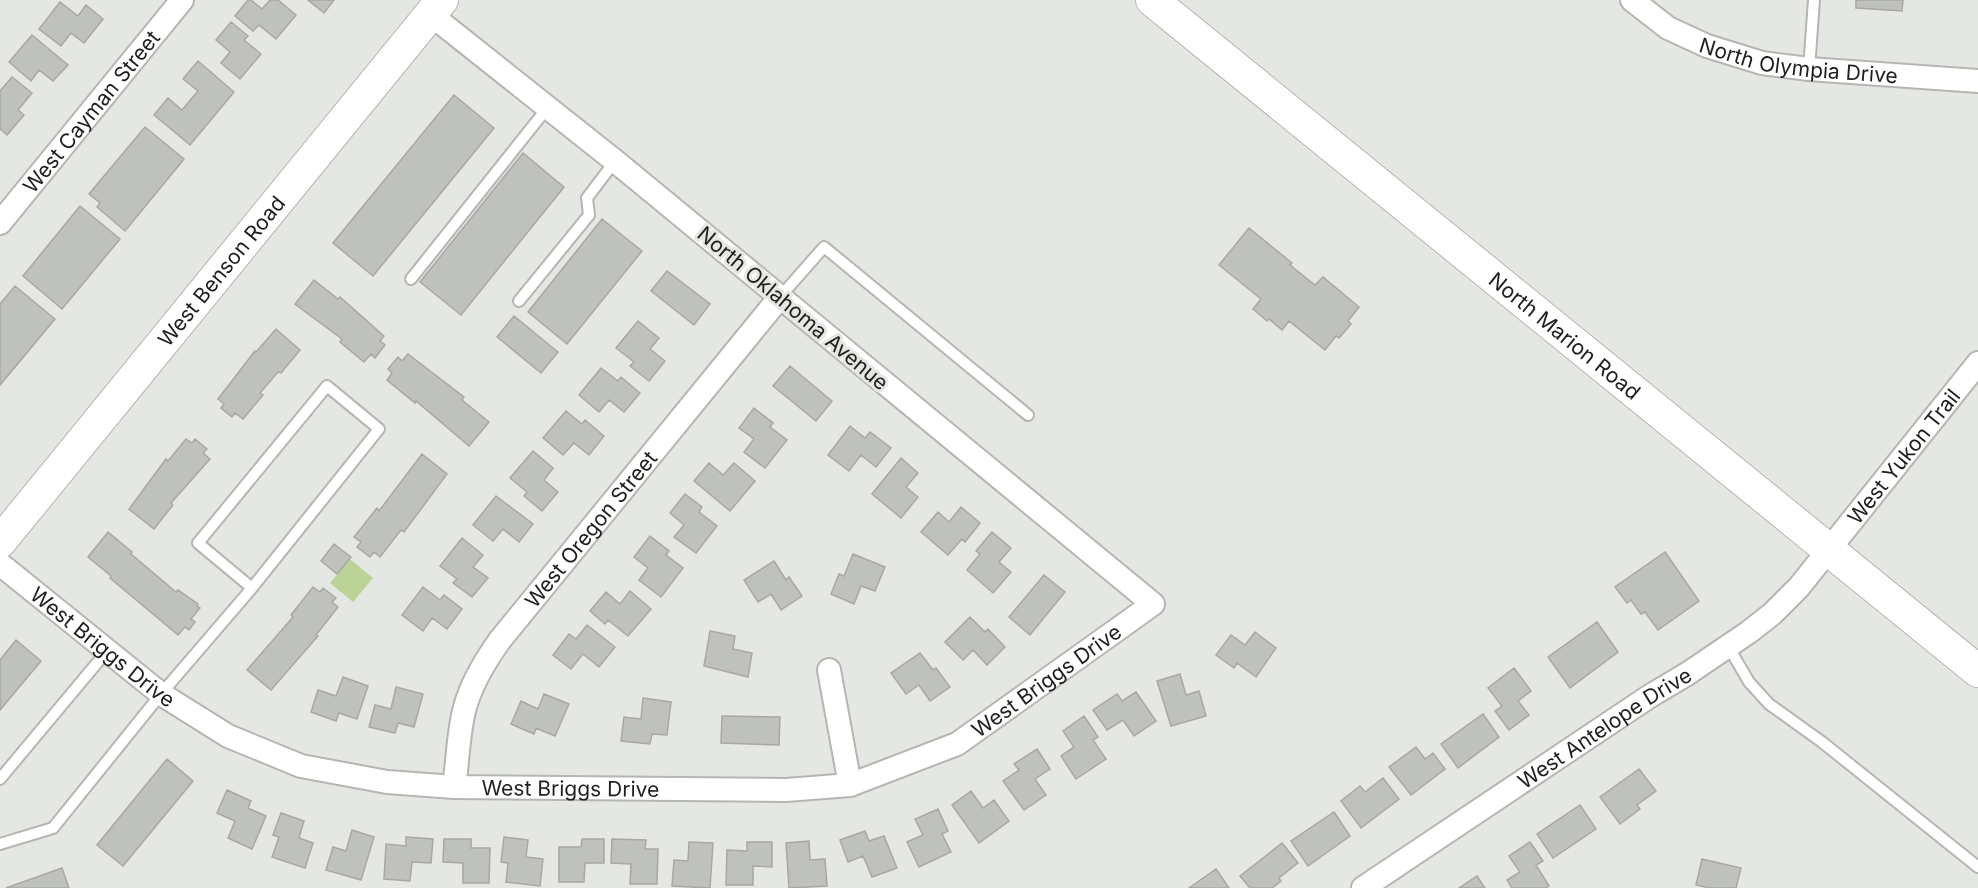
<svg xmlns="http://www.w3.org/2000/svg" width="1978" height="888" font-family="Inter,sans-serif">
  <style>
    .green { fill: #bcd397 }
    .building { fill: #bfc1bd; stroke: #a7a8a5; stroke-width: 1.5 }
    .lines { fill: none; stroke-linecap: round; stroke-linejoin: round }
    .lane-casing { stroke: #b4b6b2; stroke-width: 14 }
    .street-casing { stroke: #b4b6b2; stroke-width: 26 }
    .secondary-casing { stroke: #b4b6b2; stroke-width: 34 }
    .lane { stroke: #fff; stroke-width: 10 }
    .street { stroke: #fff; stroke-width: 22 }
    .secondary { stroke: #fff; stroke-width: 32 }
    .labels { text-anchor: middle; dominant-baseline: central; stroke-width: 6; stroke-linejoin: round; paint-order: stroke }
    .street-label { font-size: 21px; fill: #1e1e1d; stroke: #e5e7e3 }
  </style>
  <rect width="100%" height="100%" fill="#e5e7e3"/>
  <!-- green -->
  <path class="green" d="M350,559L373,578L353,602L330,583Z"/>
  <!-- building -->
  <path class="building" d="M248,0H251L262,9L270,0H278L296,15L276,39L259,25L253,31L235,16Z
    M308,0H334L324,13Z
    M1856,0H1903L1902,11L1856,8Z
    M60,2L78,16L86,5L103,19L84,43L71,33L61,46L39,29Z
    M231,22L248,36L244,40L261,54L240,79L221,63L230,52L216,40Z
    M32,35L68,65L53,81L39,70L31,81L9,62Z
    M198,61L234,92L190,145L154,115L168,98L182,110L198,91L183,79Z
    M12,77L32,93L18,110L24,115L7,135L0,129V91Z
    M454,95L494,128L373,276L333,243Z
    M145,127L184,159L125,231L97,207L100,203L89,194Z
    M523,153L564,187L461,315L420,282Z
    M80,206L120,239L62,309L23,276Z
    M602,219L642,251L567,344L528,312Z
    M1249,228L1292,263L1290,265L1315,285L1323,277L1359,307L1348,321L1351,324L1339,338L1336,336L1325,350L1289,321L1282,330L1269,319L1267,321L1253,309L1261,299L1219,265Z
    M667,271L710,304L694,325L651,291Z
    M314,280L338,299L340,297L384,336L380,341L385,345L375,358L371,354L364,362L340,342L342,339L295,304Z
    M15,286L55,319L0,385V304Z
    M514,316L558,352L541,373L497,337Z
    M638,321L659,338L650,349L665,361L649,381L630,366L634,362L616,348Z
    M276,329L300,350L281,373L278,372L260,393L263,395L243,419L235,413L232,417L221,408L224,404L218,399L255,351L256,352Z
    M408,354L464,397L462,400L489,422L469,446L416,401L415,403L387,380L392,373L388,369L398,357L402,361Z
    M790,366L832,401L816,421L773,386Z
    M601,368L618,381L621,377L640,393L624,412L609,400L599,412L579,395Z
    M754,408L773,423L770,427L787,440L765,468L744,452L754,439L739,428Z
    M566,411L582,424L585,420L604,436L589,455L574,443L563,455L543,438Z
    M850,426L865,438L870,432L891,448L876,467L861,455L849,471L828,455Z
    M186,439L192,443L195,439L207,449L203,453L210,459L171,503L173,505L154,529L129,509L166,459L168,461Z
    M533,451L553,468L544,480L558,492L542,511L524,496L527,492L510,478Z
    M422,454L447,474L404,532L401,530L380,557L374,552L370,557L357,547L361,542L354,537L377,508L379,511Z
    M901,458L918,473L906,487L918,497L901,518L872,494Z
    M709,463L723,475L734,463L755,481L730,511L694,481Z
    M685,494L702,507L699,512L717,526L696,553L674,537L684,525L670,513Z
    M496,496L533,524L519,542L503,529L493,541L473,525Z
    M961,507L980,523L965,542L962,539L948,555L921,532L938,512L949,522Z
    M108,532L132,552L131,554L176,592L178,590L198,604L197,606L200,608L191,619L195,622L189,630L185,627L178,635L110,578L111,576L88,557Z
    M992,532L1011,548L999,562L1011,572L993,593L967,570L980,554L976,551Z
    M650,536L669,551L666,555L683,568L661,597L639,580L648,568L634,557Z
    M462,538L483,555L473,567L488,578L472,597L453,583L457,579L440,566Z
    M334,544L351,557L337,574L321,561Z
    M1665,552L1699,601L1658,630L1645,612L1641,614L1631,600L1627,603L1615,587Z
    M853,554L885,567L875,591L861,586L854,604L831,594L839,574L844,576Z
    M774,561L786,580L789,577L802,596L781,610L771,594L758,602L744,580Z
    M1044,575L1065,592L1030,635L1009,617Z
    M313,587L320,592L323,588L336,598L332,602L338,607L316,635L318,636L271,690L247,670L293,617L291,615Z
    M423,587L440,600L444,595L462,609L447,629L432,618L423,631L402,615Z
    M630,591L651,609L628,636L608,620L605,624L590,611L606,592L620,604Z
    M970,617L985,632L988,629L1005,647L987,665L973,650L963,660L945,642Z
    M1597,622L1618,652L1570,688L1548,657Z
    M587,625L615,647L599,667L583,654L571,669L553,655L569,634L576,639Z
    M710,631L735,636L733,649L752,653L748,677L704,666Z
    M1255,632L1276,648L1256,677L1237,663L1234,668L1216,655L1231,635L1245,645Z
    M16,640L41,661L0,710V660Z
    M920,653L933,670L936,668L950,687L930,701L919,685L906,694L891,673Z
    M1514,668L1531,691L1518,701L1529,715L1509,730L1495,711L1502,706L1488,688Z
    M1180,674L1186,695L1199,691L1206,716L1171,726L1157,681Z
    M343,677L368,686L357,719L339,713L336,721L311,712L318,690L336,696Z
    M396,687L423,694L414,727L398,723L395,733L369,727L375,705L391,709Z
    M1136,692L1156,721L1134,736L1123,720L1107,730L1093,710L1117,694L1122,701Z
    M544,694L569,704L555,736L536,728L534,734L511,724L521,701L538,709Z
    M643,698L671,702L667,735L652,734L650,744L621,741L624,717L641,719Z
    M1483,714L1499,737L1458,768L1441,744Z
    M722,716L780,717L779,745L721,743Z
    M1084,716L1098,737L1093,740L1106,759L1076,779L1061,756L1074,747L1063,731Z
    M1416,747L1425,759L1433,753L1445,769L1411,795L1389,767Z
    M1037,749L1050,769L1035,779L1046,795L1024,810L1003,781L1019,770L1014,764Z
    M167,759L193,781L123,866L97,845Z
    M1639,769L1656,791L1637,805L1640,809L1620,824L1600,797Z
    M1383,778L1399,799L1361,828L1341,801L1360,786L1365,792Z
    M227,790L251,801L248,808L266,816L252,849L228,838L235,821L217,813Z
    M971,791L983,808L994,800L1009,821L979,843L952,805Z
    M1580,805L1596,829L1553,858L1537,834Z
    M938,809L948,831L942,834L951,852L919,867L907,842L923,835L915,819Z
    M1334,812L1350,836L1308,866L1291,841Z
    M281,813L304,821L299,838L313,843L305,868L272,857L279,837L273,835Z
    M352,830L374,837L361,880L326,870L333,847L346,851Z
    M865,831L869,841L884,836L897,868L872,877L863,856L848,862L840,840Z
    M406,837L433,839L431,863L412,862L410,881L384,879L386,844L406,846Z
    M504,837L528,840L526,857L543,859L540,886L506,882L508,863L501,862Z
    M444,839H471V848H490L489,883H463V863L443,862Z
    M582,839H604V863H585L584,882H559V847H581Z
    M612,839L646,840L645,849H658L657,884H630L631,864L611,863Z
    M809,841L810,860L825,859L827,886L789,888L786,843Z
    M689,842L713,843L710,888L672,886L674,860L688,861Z
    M747,842H772V867L753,866V885H726L727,850L747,851Z
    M1530,842L1543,861L1536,865L1549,886L1546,888H1512L1507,880L1520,872L1509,856Z
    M1282,843L1298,863L1279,878L1281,881L1272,888H1250L1240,876Z
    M1702,859L1741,868L1736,888H1710L1696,885Z
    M62,868L69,888H6Z
    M1216,869L1229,888H1189Z
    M1477,876L1485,888H1459Z"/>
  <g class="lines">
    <defs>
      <path id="lane" d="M1809,69L1814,0
        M411,279L548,107
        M780,297L824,247L1028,415
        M519,301L589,215L587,198L615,161
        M1728,646L1749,682L1769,704L1822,742L1978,867
        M0,779L107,651
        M0,844L53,828L161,694L252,588L379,429L327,386L198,543L252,588"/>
      <g id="street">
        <path id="s1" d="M1632,0L1668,28L1707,46L1762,63L1809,69L1978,81"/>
        <path id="s2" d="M0,223L182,0"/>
        <path id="s3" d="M0,564L161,694L228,736L301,766L387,782L454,787L786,790L850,785L957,744L1153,604L615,161L430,14"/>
        <path d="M829,670L850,785"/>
        <path id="s4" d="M454,787C458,761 458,732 465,707C472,682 485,661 500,640L780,297"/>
        <path id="s5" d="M1363,888L1650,696L1687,674L1749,632L1772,614L1799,587L1978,363"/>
      </g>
      <g id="secondary">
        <path id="s6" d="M1152,0L1978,671"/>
        <path id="s7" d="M0,542L442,0"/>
      </g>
    </defs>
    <!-- lane casing -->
    <use href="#lane" class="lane-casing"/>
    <!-- street casing -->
    <use href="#street" class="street-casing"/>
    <!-- secondary casing -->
    <use href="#secondary" class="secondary-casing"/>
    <!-- lane -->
    <use href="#lane" class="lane"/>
    <!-- street -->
    <use href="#street" class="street"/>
    <!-- secondary -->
    <use href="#secondary" class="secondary"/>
  </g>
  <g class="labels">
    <!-- street labels -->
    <g class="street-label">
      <text stroke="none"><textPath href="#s1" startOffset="182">North Olympia Drive</textPath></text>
      <text stroke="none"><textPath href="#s2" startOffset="144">West Cayman Street</textPath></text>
      <text stroke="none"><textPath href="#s7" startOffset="350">West Benson Road</textPath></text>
      <text transform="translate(793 308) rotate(40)">North Oklahoma Avenue</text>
      <text stroke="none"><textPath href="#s6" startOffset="532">North Marion Road</textPath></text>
      <text stroke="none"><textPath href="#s5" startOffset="698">West Yukon Trail</textPath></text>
      <text stroke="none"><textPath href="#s4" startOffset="300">West Oregon Street</textPath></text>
      <text stroke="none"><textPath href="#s3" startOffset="132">West Briggs Drive</textPath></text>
      <text stroke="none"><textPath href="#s3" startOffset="1140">West Briggs Drive</textPath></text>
      <text stroke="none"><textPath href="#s5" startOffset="290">West Antelope Drive</textPath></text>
      <text stroke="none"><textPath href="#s3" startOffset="636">West Briggs Drive</textPath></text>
    </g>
  </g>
</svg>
